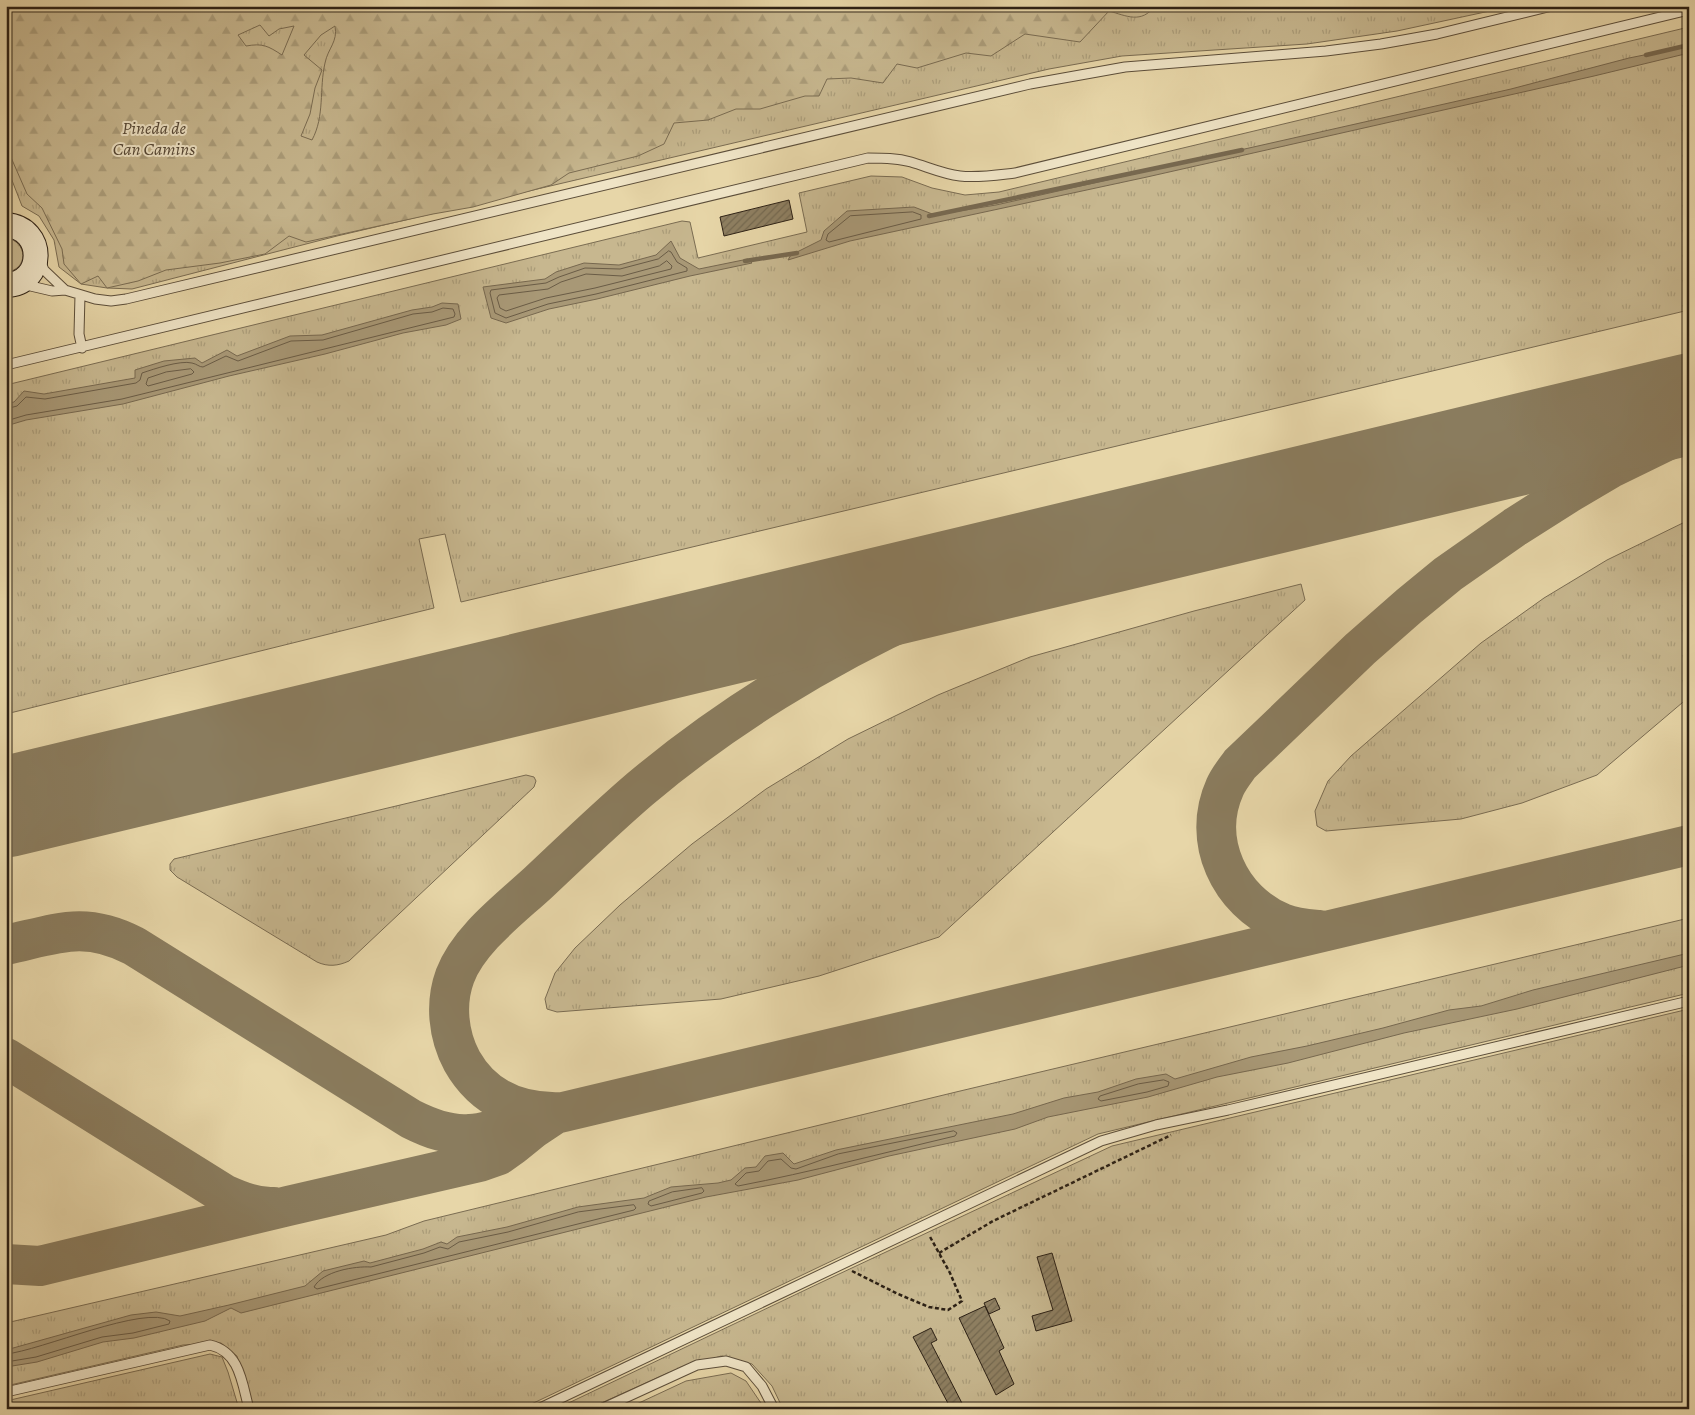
<svg xmlns="http://www.w3.org/2000/svg" width="1695" height="1415" font-family="Alegreya,serif">
  <style>
    .grass { fill: url(#grass-tufts); stroke: #7a6c52 }
    .forest { fill: url(#forest-firs); stroke: #7a6c52; fill-rule: evenodd }
    .water { fill: #a89876; stroke: #77684f }
    .lines { fill: none; stroke-linecap: round; stroke-linejoin: round }
    .shore { stroke: #6a5c46; stroke-width: 1 }
    .stream { stroke: #77684f; stroke-width: 4.5 }
    .taxiway { stroke: #8a7c5e; stroke-width: 40 }
    .runway { stroke: #8a7c5e; stroke-width: 101 }
    .building { fill: url(#building-hatch); stroke: #2d2115 }
    .lane-casing { stroke: #5c4e3a; stroke-width: 11 }
    .secondary-casing { stroke: #2d2115; stroke-width: 26 }
    .path { stroke: #2d2115; stroke-width: 2.5; stroke-dasharray: 4 2.5; stroke-linecap: butt }
    .lane { stroke: #efe4c6; stroke-width: 9 }
    .secondary { stroke: #efe4c6; stroke-width: 24 }
    .labels { text-anchor: middle; dominant-baseline: central; stroke-width: 4; stroke-linejoin: round; paint-order: stroke }
    .park-label { font-size: 18px; font-style: italic; fill: #544634; stroke: #efe4c6 }
  </style>
  <defs>
    <pattern id="grass-tufts" width="24" height="20" patternUnits="userSpaceOnUse" patternTransform="scale(1.25)"><rect width="24" height="20" fill="#c7b78f"/><path d="M3 7l-1-3M5 7V3M7 7l1-3M15 17l-1-3M17 17v-4M19 17l1-3" fill="none" stroke="#ab9d7a"/></pattern>
    <pattern id="forest-firs" width="22" height="20" patternUnits="userSpaceOnUse" patternTransform="scale(1.25)"><rect width="22" height="20" fill="#c7b78f"/><path d="M5 1l3.5 6h-7zM16 11l3.5 6h-7z" fill="#ab9d7a"/></pattern>
    <pattern id="building-hatch" width="6" height="6" patternUnits="userSpaceOnUse" patternTransform="scale(1.25)"><rect width="6" height="6" fill="#8e7f61"/><path d="M-1 1l2-2M0 6l6-6M5 7l2-2" fill="none" stroke="#74684f"/></pattern>
  </defs>
  <rect width="100%" height="100%" fill="#e7d6a8"/>
  <filter id="stains"><feTurbulence type="fractalNoise" baseFrequency=".004" numOctaves="4"/><feColorMatrix values="0 0 0 0 .2 0 0 0 0 .09 0 0 0 0 .02 0 0 0 .5 -.17"/></filter>
  <radialGradient id="worn" r=".72"><stop offset=".6" stop-color="#630" stop-opacity="0"/><stop offset="1" stop-color="#630" stop-opacity=".3"/></radialGradient>
  <!-- grass -->
  <path class="grass" d="M6,6H1513L1397,31L1307,44L1122,56L1049,69L337,236L132,289L107,288L81,284L59,267L54,240L39,216L22,206L6,165Z
    M1689,27V310L461,602L445,534L419,539L434,608L6,714V385L682,221L690,222L698,258L807,232L799,193L871,176L902,177L932,188L965,195L999,192Z
    M6,238C28,241 29,270 6,272Z
    M1689,520V697L1597,775L1522,803L1461,819L1326,831L1317,826L1315,811L1328,781L1351,756L1481,643L1544,598L1607,560Z
    M1301,584L1305,600L939,937L819,976L721,999L557,1012L547,1009L545,999L555,973L575,948L620,905L692,844L766,789L848,739L938,695L1030,657L1194,611Z
    M526,775L534,777L536,781L534,787L349,961C338,966 328,967 317,962L177,877L170,870V864L174,859Z
    M1689,918V993L1098,1134L521,1409H254L237,1356L221,1343L183,1345L6,1386V1323L386,1235L424,1221L956,1092Z
    M1689,1009V1409H783L772,1386L752,1364L721,1356L668,1373L588,1409H556L822,1282L1112,1146Z
    M210,1354L222,1357L228,1372L239,1409H6V1401Z
    M731,1373L746,1381L765,1409H626L686,1381Z"/>
  <!-- forest -->
  <path class="forest" d="M6,6H1155C1141,24 1127,16 1109,11L1080,42L1025,34L991,56L966,53L917,68L897,64L883,83L851,78L827,79L819,96H805L760,109H736L708,120L674,123L664,144L638,156L569,173L551,185L473,207L433,214L306,242L289,236L265,254L220,263L166,270L138,281L107,288L98,276L81,284L64,264L62,249L42,208L27,194L6,146ZM260,25L269,36L279,29L294,26L282,55C268,46 263,43 246,46L238,35ZM335,26C338,42 328,48 325,63C319,89 325,116 312,140L301,136L310,114L315,88L322,70L304,55L321,35Z"/>
  <!-- water -->
  <path class="water" d="M1689,46V53L1594,76L1147,177L850,241L788,260L791,255L821,240L824,231L847,211L914,207L935,215L996,205L1511,89L1629,58Z
    M671,241L680,258L699,269L748,259L752,263L690,276L597,299L549,309L506,323L491,318L483,287L545,279L556,272L584,263L619,265L656,255Z
    M442,303L458,304L461,319L446,325L403,333L325,354L229,376L123,404L26,420L6,426V404L14,402L24,391L44,394L135,378V370L164,361L195,358L202,363L227,350L237,356L290,336L322,335L412,310L432,307Z
    M1689,953V965L1517,1009L1404,1033L1288,1063L1217,1077L1148,1097L1048,1117L1015,1129L889,1156L798,1180L706,1197L241,1313L231,1308L205,1321L134,1338L103,1342L37,1362L6,1367V1350L131,1315L156,1312L180,1316L229,1305L305,1286L323,1271L364,1261L370,1263L423,1249L441,1242L447,1244L457,1237L507,1227L578,1207L644,1198L671,1187L718,1183L731,1180L745,1168L756,1167L765,1156L783,1153L794,1164L836,1150L1013,1114L1064,1098L1098,1092L1136,1079L1166,1074L1175,1079L1251,1057L1307,1046L1383,1028L1449,1010L1481,1006L1533,990Z"/>
  <g class="lines">
    <!-- shore -->
    <path class="shore" d="M913,212L921,215V219L829,242L826,240L828,234L850,216Z
      M669,251L671,252L677,262L687,268V271L596,294L548,304L506,318L495,313L490,293L491,290L546,283L559,277L585,268L620,269L658,259Z
      M667,261L672,266L671,269L595,288L546,298L506,311L500,308L497,298L499,295L548,289L561,282L586,274L622,276L659,266Z
      M191,369L194,372L192,374L148,386L146,384L148,378L166,372Z
      M6,409L17,406L26,397L45,399L136,383L140,380L142,373C154,369 180,360 192,363C197,364 199,367 203,367L226,356L238,361L291,341L323,340L413,314L432,312L443,308L453,309L455,314L454,317L122,399L26,415L6,421
      M1164,1080L1169,1082L1168,1086L1147,1092L1101,1101L1098,1099L1100,1096L1138,1084Z
      M954,1131L957,1133L955,1136C883,1153 811,1172 738,1186L735,1184L746,1173L759,1171L768,1161L781,1159L791,1168L796,1169L838,1154Z
      M702,1188L704,1191L702,1193L651,1206L648,1204L649,1201L672,1192Z
      M634,1205L636,1208L634,1210L317,1289L314,1287C323,1271 355,1266 371,1267L424,1253L440,1247L448,1249L459,1242L508,1232L578,1212Z
      M6,1354C40,1351 146,1304 170,1321L169,1324L133,1333L102,1337L36,1357L6,1362"/>
    <!-- stream -->
    <path class="stream" d="M1646,55L1689,45
      M929,216L1242,150
      M745,261L797,253"/>
    <!-- taxiway -->
    <path class="taxiway" d="M1319,930C1307,929 1293,928 1282,923C1229,901 1201,840 1225,787C1229,778 1235,771 1240,764L1360,649L1409,606L1448,574L1515,527L1567,494L1611,468L1689,430
      M6,945C56,934 84,920 134,946L411,1119C429,1128 449,1136 470,1134C489,1133 509,1126 527,1121
      M6,1058L224,1194C240,1201 256,1208 274,1207
      M563,1112C520,1114 484,1100 462,1061C448,1035 445,1003 455,976C469,939 511,908 539,882C572,851 605,819 640,789C723,719 823,657 923,612C965,594 1007,577 1051,562C1098,547 1146,535 1194,522
      M6,1264L40,1266L288,1206L479,1162L499,1155L513,1145L534,1128L555,1114L1689,845"/>
    <!-- runway -->
    <path class="runway" d="M6,807L1689,404"/>
  </g>
  <!-- building -->
  <path class="building" d="M789,200L793,219L724,236L720,217Z
    M1052,1253L1072,1321L1036,1331L1032,1316L1053,1310L1037,1257Z
    M995,1298L1000,1309L989,1314L984,1303Z
    M985,1306L1004,1348L999,1351L1014,1384L996,1395L959,1318Z
    M931,1328L937,1340L931,1343L965,1409H951L913,1337Z"/>
  <g class="lines">
    <defs>
      <path id="lane" d="M40,260L44,270L65,290
        M22,284L52,291L65,290L95,299L111,301L126,299L1030,84L1125,67L1326,51L1381,44L1437,34L1552,6
        M80,295L79,334L82,348
        M6,365L868,158C883,158 897,158 911,162C928,167 943,174 960,176C978,178 997,175 1015,173L1689,10
        M6,1392L210,1345C240,1352 242,1383 249,1409
        M538,1409L1101,1141L1156,1125L1228,1110L1689,1001
        M601,1409L697,1365L726,1361L746,1367L762,1386L774,1409"/>
      <path id="secondary" d="M6,225C46,228 45,284 6,285"/>
    </defs>
    <!-- lane casing -->
    <use href="#lane" class="lane-casing"/>
    <!-- secondary casing -->
    <use href="#secondary" class="secondary-casing"/>
    <!-- path -->
    <path class="path" d="M939,1253L993,1221L1171,1135
      M852,1271L898,1294L929,1307L948,1310L962,1301L950,1273L929,1235"/>
    <!-- lane -->
    <use href="#lane" class="lane"/>
    <!-- secondary -->
    <use href="#secondary" class="secondary"/>
  </g>
  <g class="labels">
    <!-- park labels -->
    <g class="park-label">
      <text x="154" y="128">Pineda de<tspan x="154" dy="21">Can Camins</tspan></text>
    </g>
  </g>
  <!-- margin -->
  <rect width="1695" height="1415" fill="none" stroke="#e7d6a8" stroke-width="25"/>
  <rect x="8" y="8" width="1680" height="1400" fill="none" stroke="#2d2115" stroke-width="2.5"/>
  <rect x="12" y="12" width="1670" height="1390" fill="none" stroke="#2d2115"/>
  <rect width="100%" height="100%" filter="url(#stains)"/>
  <rect width="100%" height="100%" fill="url(#worn)"/>
</svg>
